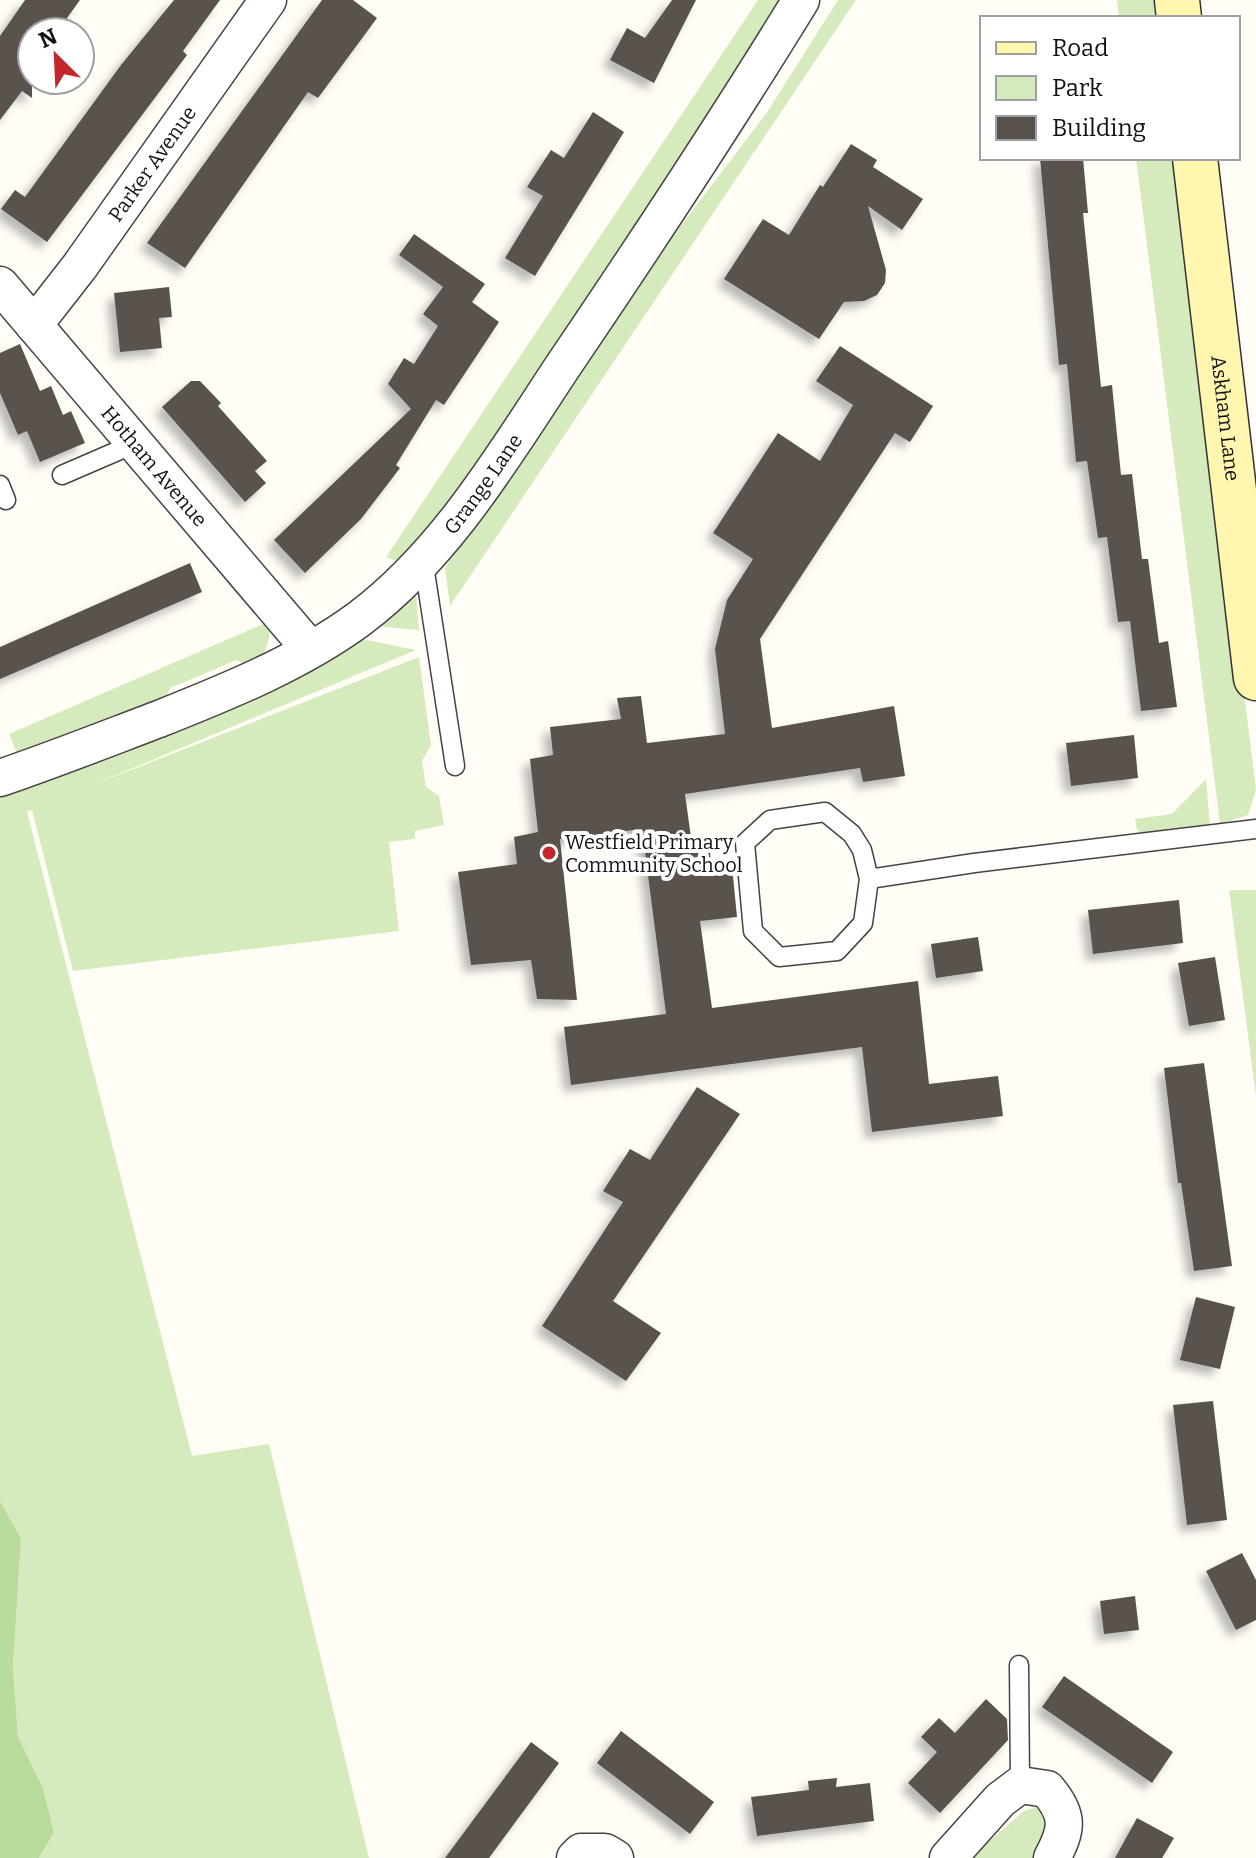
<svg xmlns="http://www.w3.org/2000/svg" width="1256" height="1858" font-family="Bitter,serif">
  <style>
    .green { fill: #d5ebbd }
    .forest { fill: #b9dc9c }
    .building { fill: #5a524d; filter: url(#shadow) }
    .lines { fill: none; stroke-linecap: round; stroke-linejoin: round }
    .lane-casing { stroke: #444; stroke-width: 21 }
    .street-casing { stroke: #444; stroke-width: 39 }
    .secondary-casing { stroke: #333; stroke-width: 47 }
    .lane { stroke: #fff; stroke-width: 18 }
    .street { stroke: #fff; stroke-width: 36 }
    .secondary { stroke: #fff6b0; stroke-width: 44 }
    .poi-dot { fill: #c4262e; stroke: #fff; stroke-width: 3 }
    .labels { text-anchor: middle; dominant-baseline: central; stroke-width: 8; stroke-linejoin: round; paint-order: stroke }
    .street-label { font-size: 20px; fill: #111; stroke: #fff }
    .poi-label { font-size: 20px; fill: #111; stroke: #fff; text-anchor: start }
  </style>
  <defs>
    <filter id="shadow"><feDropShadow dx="-7" dy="7" stdDeviation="4" flood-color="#0004"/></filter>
  </defs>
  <rect width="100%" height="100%" fill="#fffdf5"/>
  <!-- green -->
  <path class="green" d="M758,0H785L470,476L399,562L386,557Z
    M838,0H856L450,606L445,568L641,278L766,114Z
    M1117,0H1159L1162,18H1119Z
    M1136,158H1178L1256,790L1248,815L1220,824Z
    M415,584L419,630L375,626Z
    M270,621C270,643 267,653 251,668L237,660L170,688L164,703L18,756L9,734Z
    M359,630L362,639L416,650L90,786L419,657L431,745L422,761L426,787L439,796L444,825L415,831V839L389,842L399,931L73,971L32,810L27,812L192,1456L269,1444L369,1858H39L54,1832L43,1788L18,1737L13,1667L21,1538L0,1501V790Z
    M1206,779L1210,826L1145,835L1137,830L1135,819L1172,814Z
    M1229,890H1256V1096Z
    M1035,1807H1042L1050,1815L1038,1858H970L1024,1811Z"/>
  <!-- forest -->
  <path class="forest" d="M0,1501L21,1538L13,1667L18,1737L43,1788L54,1832L39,1858H0Z"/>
  <!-- building -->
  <path class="building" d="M25,0H80L57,32H32V98L22,91L0,120V36Z
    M174,0H220L183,51L187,55L47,242L1,209L15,190L25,197L121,65Z
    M322,0H353L377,18L318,98L308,92L185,268L147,243Z
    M672,0H696L654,83L610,60L627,28L645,38Z
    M593,112L624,132L535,276L505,258L543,196L527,187L551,150L564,158Z
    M851,144L877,160L873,167L923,199L902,230L868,206L886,270L885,283L877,295L864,301L844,302L819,339L724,279L763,219L789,235L820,185L823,187Z
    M1040,158H1083L1088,213H1083L1101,387L1112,385L1121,475L1132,474L1142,559H1148L1159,643L1168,641L1177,707L1141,711L1130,621L1118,622L1107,537L1098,538L1087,461L1076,462L1067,364L1059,365Z
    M414,234L485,284L472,302L499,322L444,405L436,400L396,465L400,468L361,519L305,573L274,540L411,409L388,384L404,358L414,364L438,326L423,314L443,287L399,255Z
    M169,287L172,317L159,318L162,348L120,352L114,293Z
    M20,344L40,391L51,386L63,415L71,411L85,443L40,462L27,431L18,435L0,393V353Z
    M840,346L933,406L910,442L895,433L760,639L772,728L894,706L905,776L863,782L860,768L685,794L693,852L710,849L711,869L732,866L737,917L700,921L712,1008L918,981L929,1084L998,1076L1003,1116L872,1132L862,1047L571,1085L564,1027L666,1014L642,829L560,839L577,1000L537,999L531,960L471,965L458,872L517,864L514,837L538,832L530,759L553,755L550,727L621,719L617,698L641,696L647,743L725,734L715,649L727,600L753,559L713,533L778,433L820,461L853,405L816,381Z
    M191,381H200L221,403L218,406L267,461L255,471L266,483L245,502L162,407Z
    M190,563L202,592L0,679V647Z
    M1134,735L1138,778L1071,786L1066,743Z
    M1179,900L1183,943L1093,954L1088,910Z
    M978,937L983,971L936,978L931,944Z
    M1215,957L1225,1020L1189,1026L1178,963Z
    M1204,1063L1232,1266L1194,1271L1181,1183H1178L1164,1068Z
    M697,1087L740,1114L613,1301L661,1333L626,1381L542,1326L623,1202L603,1191L630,1149L650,1160Z
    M1196,1297L1235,1307L1220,1369L1180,1360Z
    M1213,1401L1227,1520L1187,1525L1173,1405Z
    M1242,1553L1256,1580V1620L1236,1630L1206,1571Z
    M1135,1596L1139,1630L1104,1634L1100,1601Z
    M1064,1676L1173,1752L1152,1783L1042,1707Z
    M986,1699L1007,1719L1008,1740L940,1813L908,1783L937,1752L921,1737L939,1718L955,1733Z
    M621,1731L714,1802L690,1834L597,1763Z
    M531,1742L559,1763L489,1858H445Z
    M837,1778L836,1787L870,1783L874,1821L757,1836L751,1797L809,1790L808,1781Z
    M1137,1818L1174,1838L1162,1858H1115Z"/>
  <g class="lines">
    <defs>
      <path id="lane" d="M62,475L136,443
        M0,485L6,500
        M423,559L455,766
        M825,812L852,834L862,850L869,879L863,923L837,951L779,957L753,931L745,843L770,820Z
        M869,879L974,863L1256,829
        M1019,1665L1020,1785"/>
      <g id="street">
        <path id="s1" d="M0,285L310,649"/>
        <path id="s2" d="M34,325L80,266L268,0"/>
        <path id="s3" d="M0,778C53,760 106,739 159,719C227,692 299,663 359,619C446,554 504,455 563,366C645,245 725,124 801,0"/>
        <path d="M575,1858L581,1852H605L615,1858"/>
        <path d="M948,1858L1000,1800L1020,1785L1047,1789C1069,1815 1068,1828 1052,1858"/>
      </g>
      <g id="secondary">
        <path d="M1177,0L1179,18"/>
        <path id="s4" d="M1195,158L1256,678"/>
      </g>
    </defs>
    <!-- lane casing -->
    <use href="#lane" class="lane-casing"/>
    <!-- street casing -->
    <use href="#street" class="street-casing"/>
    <!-- secondary casing -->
    <use href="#secondary" class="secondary-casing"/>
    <!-- lane -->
    <use href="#lane" class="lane"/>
    <!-- street -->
    <use href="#street" class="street"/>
    <!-- secondary -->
    <use href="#secondary" class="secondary"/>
  </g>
  <!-- markers -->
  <circle class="poi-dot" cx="549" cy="853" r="8"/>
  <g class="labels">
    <!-- street labels -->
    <g class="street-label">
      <text stroke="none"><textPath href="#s2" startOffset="200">Parker Avenue</textPath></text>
      <text stroke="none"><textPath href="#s4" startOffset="262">Askham Lane</textPath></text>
      <text stroke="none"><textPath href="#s1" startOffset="238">Hotham Avenue</textPath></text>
      <text stroke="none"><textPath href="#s3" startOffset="578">Grange Lane</textPath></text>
    </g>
    <!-- poi labels -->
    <g class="poi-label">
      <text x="565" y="842">Westfield Primary<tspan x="565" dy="23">Community School</tspan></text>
    </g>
  </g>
  <!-- legend -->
  <rect x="980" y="16" width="260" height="144" fill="#ffffff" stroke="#a0a0a0" stroke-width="2"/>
  <rect x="996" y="42" width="40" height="12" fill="#fff6b0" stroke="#a0a0a0" stroke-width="2"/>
  <text x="1052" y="56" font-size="24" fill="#111111">Road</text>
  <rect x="996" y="76" width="40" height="24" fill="#d5ebbd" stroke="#a0a0a0" stroke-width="2"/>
  <text x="1052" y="96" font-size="24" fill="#111111">Park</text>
  <rect x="996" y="116" width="40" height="24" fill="#5a524d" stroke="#a0a0a0" stroke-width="2"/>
  <text x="1052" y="136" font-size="24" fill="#111111">Building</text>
  <!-- north arrow -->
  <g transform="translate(56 56) rotate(336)"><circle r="38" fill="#ffffff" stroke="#a0a0a0" stroke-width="2"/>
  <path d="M0-6L14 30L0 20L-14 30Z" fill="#c4262e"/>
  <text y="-12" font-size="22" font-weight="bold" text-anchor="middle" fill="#111111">N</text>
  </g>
</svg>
